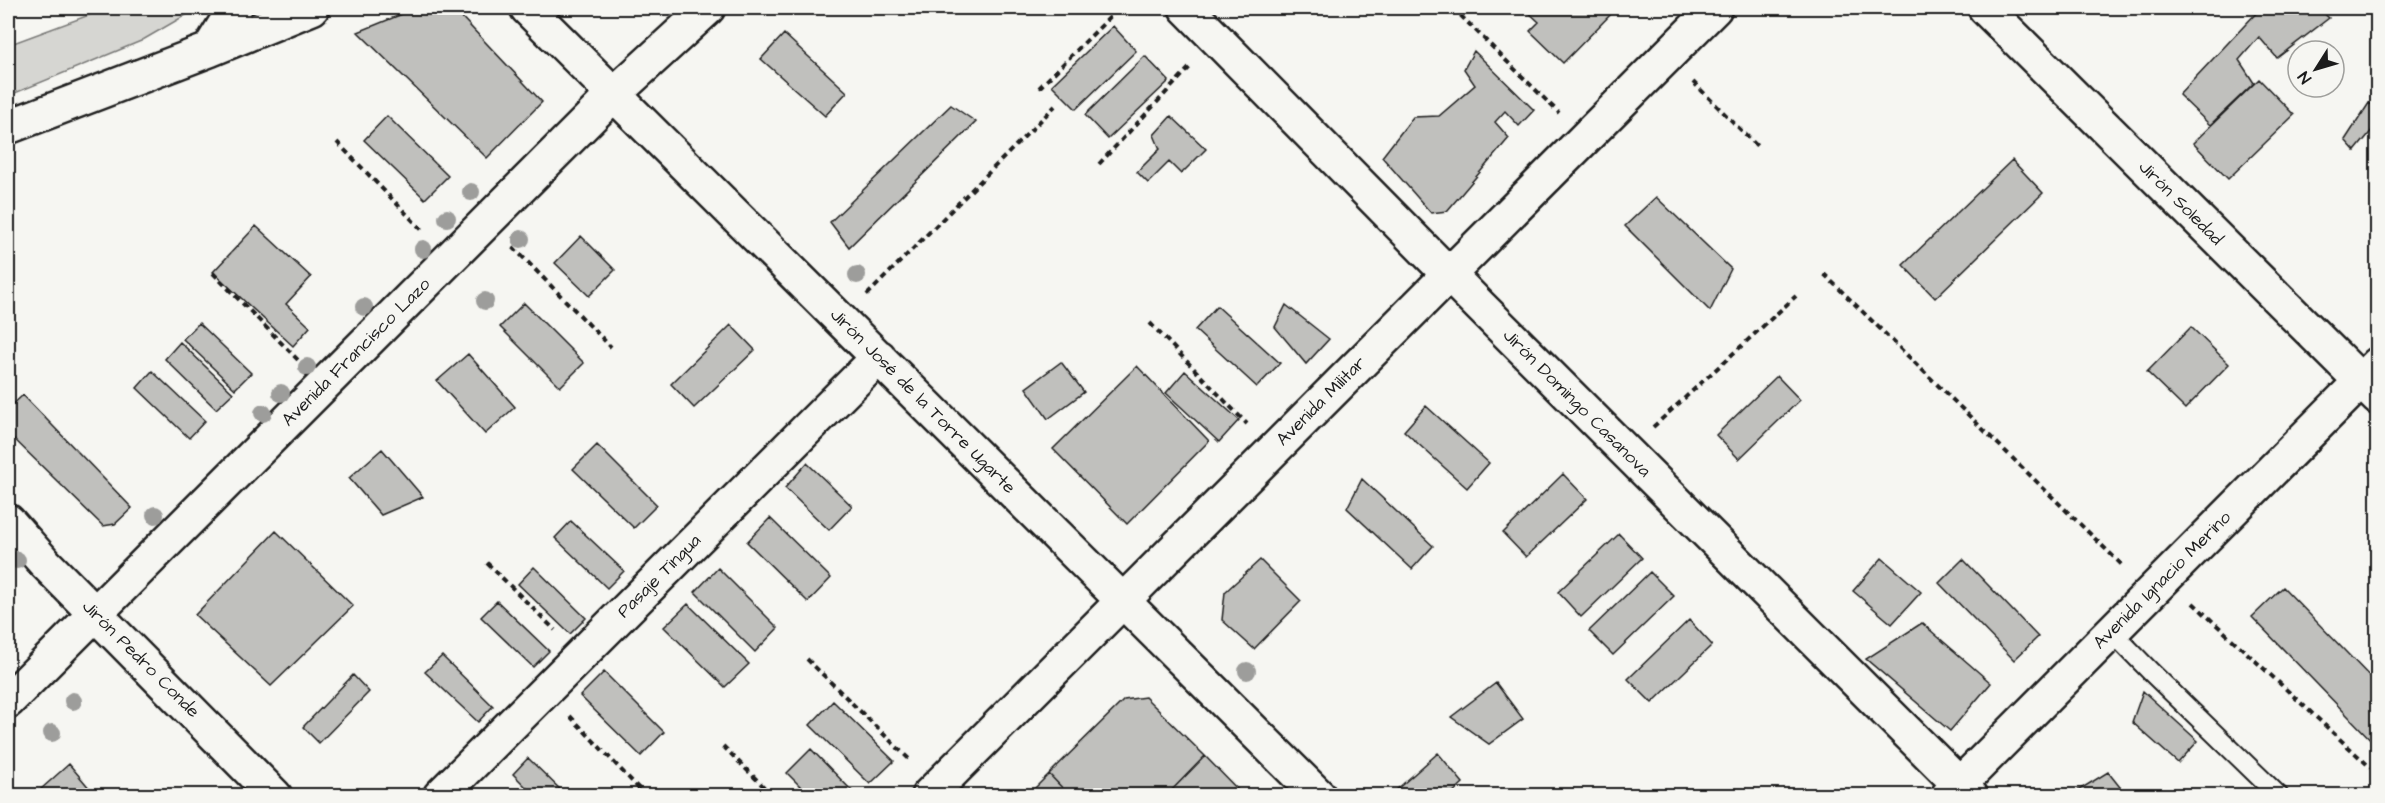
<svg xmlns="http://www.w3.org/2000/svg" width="2385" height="803" font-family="'Architects Daughter',sans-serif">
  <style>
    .green { fill: #d6d6d2; stroke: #797977; stroke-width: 1.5 }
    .building { fill: #c0c0bd; stroke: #1c1c1c; stroke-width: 1.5 }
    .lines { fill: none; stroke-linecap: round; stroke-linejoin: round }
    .lane-casing { stroke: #1c1c1c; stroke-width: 22 }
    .street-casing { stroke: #1c1c1c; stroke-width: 38 }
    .secondary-casing { stroke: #1c1c1c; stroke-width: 38 }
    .path { stroke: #1c1c1c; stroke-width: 4; stroke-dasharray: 6 4.5; stroke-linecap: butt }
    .lane { stroke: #f6f6f2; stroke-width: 18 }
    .street { stroke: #f6f6f2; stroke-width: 33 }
    .secondary { stroke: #f6f6f2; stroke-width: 33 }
    .tree { fill: #9d9d9b }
    .labels { text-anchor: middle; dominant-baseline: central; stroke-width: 4.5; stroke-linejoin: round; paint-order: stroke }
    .street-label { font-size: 18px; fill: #1c1c1c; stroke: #f6f6f2 }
  </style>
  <rect width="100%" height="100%" fill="#f6f6f2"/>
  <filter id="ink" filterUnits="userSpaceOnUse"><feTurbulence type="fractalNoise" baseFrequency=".0167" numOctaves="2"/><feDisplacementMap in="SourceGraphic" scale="12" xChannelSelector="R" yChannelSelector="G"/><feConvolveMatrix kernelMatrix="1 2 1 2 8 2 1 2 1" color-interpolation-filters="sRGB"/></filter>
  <g filter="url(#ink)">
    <!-- green -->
    <path class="green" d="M108,8H198L141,41L8,96V45Z"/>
    <!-- building -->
    <path class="building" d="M417,8H453L542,102L487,158L358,32Z
      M1524,8H1609L1613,12L1563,63L1530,31L1539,22Z
      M2261,8H2318L2329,18L2277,58L2259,37L2239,60L2254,83L2210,125L2179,95Z
      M1113,26L1136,51L1076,109L1052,85Z
      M784,34L847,92L825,116L761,59Z
      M1474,51L1534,110L1519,126L1505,111L1495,122L1509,138L1447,211L1431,213L1382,157L1413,117L1439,116L1475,85L1464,69Z
      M1145,56L1169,81L1108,139L1085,115Z
      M2259,79L2294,115L2228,179L2193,143Z
      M2369,103L2378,108V123L2355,151L2345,140Z
      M951,105L976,122L849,247L830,222Z
      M387,116L448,176L425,199L364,140Z
      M1171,116L1206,149L1181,174L1169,162L1148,183L1137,172L1160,149L1154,135Z
      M2012,160L2043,193L1935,298L1903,265Z
      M1656,197L1731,269L1710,311L1625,226Z
      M256,226L311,277L286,304L310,327L293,346L213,272Z
      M581,236L615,270L589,296L555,263Z
      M524,303L584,363L560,387L500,327Z
      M1286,305L1329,339L1306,364L1275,327Z
      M1217,306L1280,363L1257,387L1195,330Z
      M199,323L251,373L235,389L183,339Z
      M731,325L755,350L694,408L671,384Z
      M2191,327L2229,364L2185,409L2147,372Z
      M180,342L233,393L216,409L165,359Z
      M468,354L515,407L485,434L437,381Z
      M1061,362L1084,392L1048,419L1026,388Z
      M1137,366L1209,441L1127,524L1053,449Z
      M152,371L205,421L189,438L137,388Z
      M1185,371L1239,420L1219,442L1166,393Z
      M1777,376L1800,400L1739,459L1716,435Z
      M23,395L132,508L115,524L103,526L8,433V409Z
      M1426,406L1489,463L1467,488L1404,431Z
      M597,445L657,505L634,528L573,469Z
      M382,449L423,497L381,515L349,478Z
      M807,463L852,506L829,530L785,488Z
      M1563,474L1587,499L1526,557L1503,533Z
      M1362,479L1433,546L1412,569L1347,508Z
      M770,518L831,578L808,602L747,542Z
      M571,521L624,571L607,588L555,538Z
      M276,531L353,606L271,686L195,615Z
      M1619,534L1642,558L1581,617L1558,592Z
      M1882,558L1921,592L1892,624L1853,591Z
      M1963,559L2038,637L2014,660L1939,583Z
      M1260,560L1301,601L1254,649L1222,620L1225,592Z
      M534,567L586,618L570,634L518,584Z
      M718,568L778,628L755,652L695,592Z
      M1650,572L1674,596L1613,655L1589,631Z
      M2283,587L2378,685V747L2252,617Z
      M497,601L549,651L533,667L481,617Z
      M688,604L749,664L725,687L664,627Z
      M1689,620L1712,645L1652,703L1628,679Z
      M1922,623L1991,683L1950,731L1866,659Z
      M442,656L493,706L478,722L425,672Z
      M604,672L664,732L641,756L580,696Z
      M353,675L369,692L319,743L303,727Z
      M1496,683L1523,719L1489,744L1451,717Z
      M2143,691L2198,741L2178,763L2132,722Z
      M1145,697L1205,756L1166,796H1070L1049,774L1124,700Z
      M833,701L894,761L870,784L810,725Z
      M811,749L857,796H810L787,773Z
      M1438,753L1463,783L1449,796H1399L1395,791Z
      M1205,756L1244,796H1166Z
      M528,758L567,796H535L513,774Z
      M69,764L96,796H46L41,789Z
      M2108,772L2127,796H2069Z
      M1049,774L1070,796H1027Z"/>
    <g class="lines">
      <defs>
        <path id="lane" d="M2111,631L2151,672L2279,796"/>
        <path id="street" d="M527,8L1319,796
          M1186,8L1480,306L1971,796
          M1985,8L2378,398
          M8,521L45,563L275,796
          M8,701L614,94L708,8
          M440,796L879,357
          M928,796L1715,8
          M1948,796L2378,364"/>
        <path id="secondary" d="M209,50L235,8
          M8,127L209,50L312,8"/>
      </defs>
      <!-- lane casing -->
      <use href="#lane" class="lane-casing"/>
      <!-- street casing -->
      <use href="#street" class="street-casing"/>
      <!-- secondary casing -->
      <use href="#secondary" class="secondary-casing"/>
      <!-- path -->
      <path class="path" d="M1453,8L1559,113
        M1693,82L1758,147
        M1039,88L1119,8
        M337,142L424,232
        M1099,164L1191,66
        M513,247L611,347
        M213,273L298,360
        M1824,274L2124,567
        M867,295L1055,106
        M1150,323L1247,424
        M1653,427L1796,296
        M487,563L555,630
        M2193,603L2371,768
        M807,659L911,761
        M570,716L646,796
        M723,746L773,796"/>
      <!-- lane -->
      <use href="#lane" class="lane"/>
      <!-- street -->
      <use href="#street" class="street"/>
      <!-- secondary -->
      <use href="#secondary" class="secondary"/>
    </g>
    <!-- trees -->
    <g class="tree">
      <circle cx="471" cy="192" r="9"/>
      <circle cx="447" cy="218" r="9"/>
      <circle cx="521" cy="239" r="9"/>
      <circle cx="423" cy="249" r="9"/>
      <circle cx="857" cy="275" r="9"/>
      <circle cx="485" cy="301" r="9"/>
      <circle cx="364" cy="307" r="9"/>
      <circle cx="307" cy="367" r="9"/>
      <circle cx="281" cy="393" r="9"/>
      <circle cx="263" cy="413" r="9"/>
      <circle cx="155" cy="515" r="9"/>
      <circle cx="17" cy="560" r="9"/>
      <circle cx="1247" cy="671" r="9"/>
      <circle cx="73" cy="701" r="9"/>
      <circle cx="52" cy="733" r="9"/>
    </g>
  </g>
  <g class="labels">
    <!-- street labels -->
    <g class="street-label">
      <text transform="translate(2181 203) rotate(45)">Jirón Soledad</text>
      <text transform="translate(356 352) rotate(-45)">Avenida Francisco Lazo</text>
      <text transform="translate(923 401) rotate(45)">Jirón José de la Torre Ugarte</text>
      <text transform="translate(1321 401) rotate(-45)">Avenida Militar</text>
      <text transform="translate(1577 403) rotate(45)">Jirón Domingo Casanova</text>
      <text transform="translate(659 576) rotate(-45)">Pasaje Tingua</text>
      <text transform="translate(2162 580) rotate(-45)">Avenida Ignacio Merino</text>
      <text transform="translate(141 659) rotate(45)">Jirón Pedro Conde</text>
    </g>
  </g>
  <!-- margin -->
  <rect width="2385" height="803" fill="none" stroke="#f6f6f2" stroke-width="30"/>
  <rect x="15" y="15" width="2355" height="773" fill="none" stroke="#1c1c1c" stroke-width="2" filter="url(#ink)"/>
  <!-- north arrow -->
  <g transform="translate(2316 69) rotate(233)"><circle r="28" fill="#f6f6f2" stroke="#9f9f9c" stroke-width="1.5"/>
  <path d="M0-4.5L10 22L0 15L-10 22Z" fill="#1c1c1c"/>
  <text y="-9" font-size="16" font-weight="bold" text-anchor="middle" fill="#1c1c1c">N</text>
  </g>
</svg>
